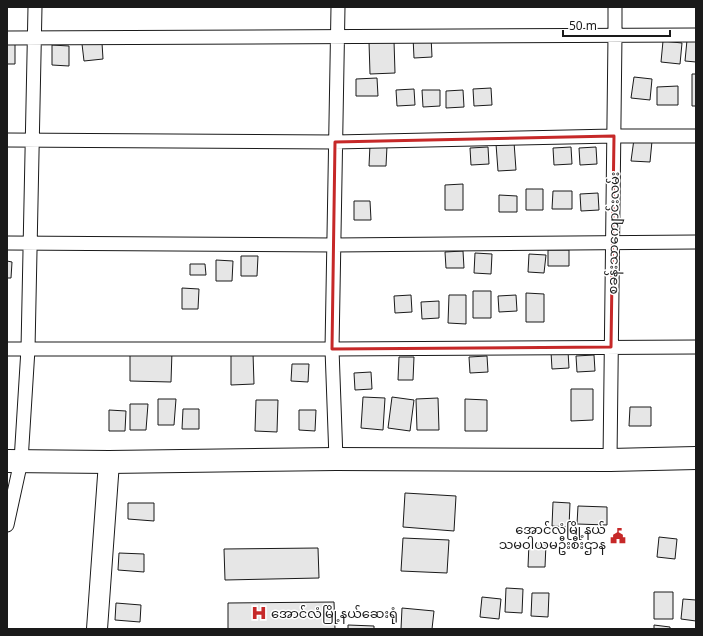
<svg xmlns="http://www.w3.org/2000/svg" width="703" height="636" font-family="'Noto Sans','Noto Sans Myanmar',sans-serif">
  <style>
    .building { fill: #e6e6e6; stroke: #1a1a1a }
    .lines { fill: none; stroke-linecap: round; stroke-linejoin: round }
    .street-casing { stroke: #1a1a1a; stroke-width: 15 }
    .primary-casing { stroke: #1a1a1a; stroke-width: 22 }
    .highway-casing { stroke: #1a1a1a; stroke-width: 24 }
    .street { stroke: #fff; stroke-width: 13 }
    .primary { stroke: #fff; stroke-width: 20 }
    .highway { stroke: #fff; stroke-width: 22 }
    .marked { fill: none; stroke: #c62828; stroke-width: 3; stroke-linejoin: round }
    .labels { text-anchor: middle; dominant-baseline: central; stroke-width: 3; stroke-linejoin: round; paint-order: stroke }
    .street-label { font-size: 13px; fill: #1a1a1a; stroke: #fff }
    .poi-label { font-size: 13px; fill: #1a1a1a; stroke: #fff; text-anchor: end }
  </style>
  <rect width="100%" height="100%" fill="#fff"/>
  <!-- building -->
  <path class="building" d="M431,36L432,57L414,58L413,37Z
    M687,40L696,41V62L685,61Z
    M394,41L395,73L370,74L369,42Z
    M663,41L682,43L680,64L661,62Z
    M102,43L103,59L84,61L82,44Z
    M7,44H15V64H7Z
    M52,45L69,46V66L52,65Z
    M692,74H696V106H692Z
    M634,77L652,79L650,100L631,98Z
    M377,78L378,96H356V79Z
    M678,86V105H657V87Z
    M491,88L492,105L474,106L473,89Z
    M414,89L415,105L397,106L396,90Z
    M422,90H440V106L423,107Z
    M463,90L464,107L446,108V91Z
    M634,139L652,141L650,162L631,161Z
    M514,142L516,170L498,171L496,144Z
    M370,145L387,146L386,166H369Z
    M488,147L489,164L471,165L470,148Z
    M571,147L572,164L554,165L553,148Z
    M596,147L597,164L580,165L579,148Z
    M463,184V210H445V185Z
    M526,189H543V210H526Z
    M553,191H572V209H552Z
    M598,193L599,210L581,211L580,194Z
    M499,195L517,196V212H499Z
    M354,201H370L371,220H354Z
    M548,250H569V266H548Z
    M463,251L464,268H446L445,252Z
    M475,253L492,254L491,274L474,273Z
    M529,254L546,255L544,273L528,272Z
    M241,256H258L257,276H241Z
    M216,260L233,261L232,281H216Z
    M7,261L12,262L11,278H7Z
    M190,264H205L206,275H190Z
    M182,288L199,289L198,309H182Z
    M473,291H491V318H473Z
    M526,293L544,294V322H526Z
    M411,295L412,312L395,313L394,296Z
    M449,295H466V324L448,323Z
    M516,295L517,311L499,312L498,296Z
    M439,301V318L422,319L421,302Z
    M130,351H172L171,382L130,381Z
    M568,351L569,368L552,369L551,352Z
    M253,353L254,384L231,385V354Z
    M594,355L595,371L577,372L576,356Z
    M487,356L488,372L470,373L469,357Z
    M399,357H414L413,380H398Z
    M292,364H309L308,382L291,381Z
    M371,372L372,389L355,390L354,373Z
    M571,389H593V420L571,421Z
    M363,397L385,398L383,430L361,428Z
    M392,397L414,400L410,431L388,428Z
    M438,398L439,430H417L416,399Z
    M158,399H176L174,425H158Z
    M465,399L487,400V431H465Z
    M256,400H278L277,432L255,431Z
    M130,404H148L146,430H130Z
    M630,407H651V426H629Z
    M183,409H199V429H182Z
    M109,410L126,411L125,431H109Z
    M299,410H316L315,431L299,430Z
    M405,493L456,496L454,531L403,527Z
    M553,502L570,503L569,527L552,526Z
    M128,503H154V521L128,519Z
    M578,506L607,507V525L577,524Z
    M659,537L677,539L675,559L657,557Z
    M403,538L449,540L447,573L401,571Z
    M529,543L546,544L545,567H528Z
    M318,548L319,578L225,580L224,549Z
    M119,553L144,554V572L118,570Z
    M506,588L523,589L522,613L505,612Z
    M654,592H673V619H654Z
    M532,593H549L548,617L531,616Z
    M482,597L501,599L499,619L480,617Z
    M683,599L696,600V621L681,619Z
    M334,602L335,629H228V603Z
    M116,603L141,605L140,622L115,620Z
    M402,608L434,611L432,629H401Z
    M348,625L374,626V629H348Z
    M654,625L670,627V629H654Z"/>
  <g class="lines">
    <defs>
      <path id="street" d="M7,38L696,35
        M7,140L335,142L614,136H696
        M7,243L334,245L696,242
        M7,349H332L696,347
        M336,459L332,349L338,7
        M610,460L615,35V7
        M7,525L21,461L28,349L35,7"/>
      <path id="primary" d="M97,629L109,462"/>
      <path id="highway" d="M7,461L109,462L336,459L610,460L696,458"/>
    </defs>
    <!-- street casing -->
    <use href="#street" class="street-casing"/>
    <!-- primary casing -->
    <use href="#primary" class="primary-casing"/>
    <!-- highway casing -->
    <use href="#highway" class="highway-casing"/>
    <!-- street -->
    <use href="#street" class="street"/>
    <!-- primary -->
    <use href="#primary" class="primary"/>
    <!-- highway -->
    <use href="#highway" class="highway"/>
  </g>
  <!-- marked area -->
  <path class="marked" d="M614,136L611,347L332,349L335,142Z"/>
  <!-- icons -->
  <defs>
    <symbol id="civic-bare" viewBox="-9 -9 18 18"><path d="M-.6-6.5H3V-4.5H.6V-3L4-1V1h2V6H-6V1h2V-1L-.6-3ZM-1.2 2.5V6h2.4V2.5Z" fill="#c62828" stroke="#fff" stroke-width="2.5" paint-order="stroke"/></symbol>
    <symbol id="hospital-bare" viewBox="-9 -9 18 18"><path d="M-5-5h3v3.5h4V-5h3V5h-3V1.5h-4V5h-3Z" fill="#c62828" stroke="#fff" stroke-width="2.5" paint-order="stroke"/></symbol>
  </defs>
  <g fill-rule="evenodd">
    <use href="#civic-bare" x="607" y="525" width="22" height="22"/>
    <use href="#hospital-bare" x="248" y="602" width="22" height="22"/>
  </g>
  <g class="labels">
    <!-- street labels -->
    <g class="street-label">
      <text transform="translate(613 233) rotate(-89)">စခန်းသာကျောင်းလမ်း</text>
    </g>
    <!-- poi labels -->
    <g class="poi-label">
      <text x="606" y="529">အောင်လံမြို့နယ်<tspan x="606" dy="15">သမဝါယမဦးစီးဌာန</tspan></text>
      <text x="271" y="613" text-anchor="start">‌အောင်လံမြို့နယ်ဆေးရုံ</text>
    </g>
  </g>
  <!-- border -->
  <rect width="703" height="636" fill="none" stroke="#1a1a1a" stroke-width="16"/>
  <!-- scale -->
  <path d="M563 30v6h107v-6" fill="none" stroke="#1a1a1a" stroke-width="2"/>
  <text x="569" y="30" font-size="12" fill="#1a1a1a" stroke="#ffffff" stroke-width="3" paint-order="stroke">50 m</text>
</svg>
